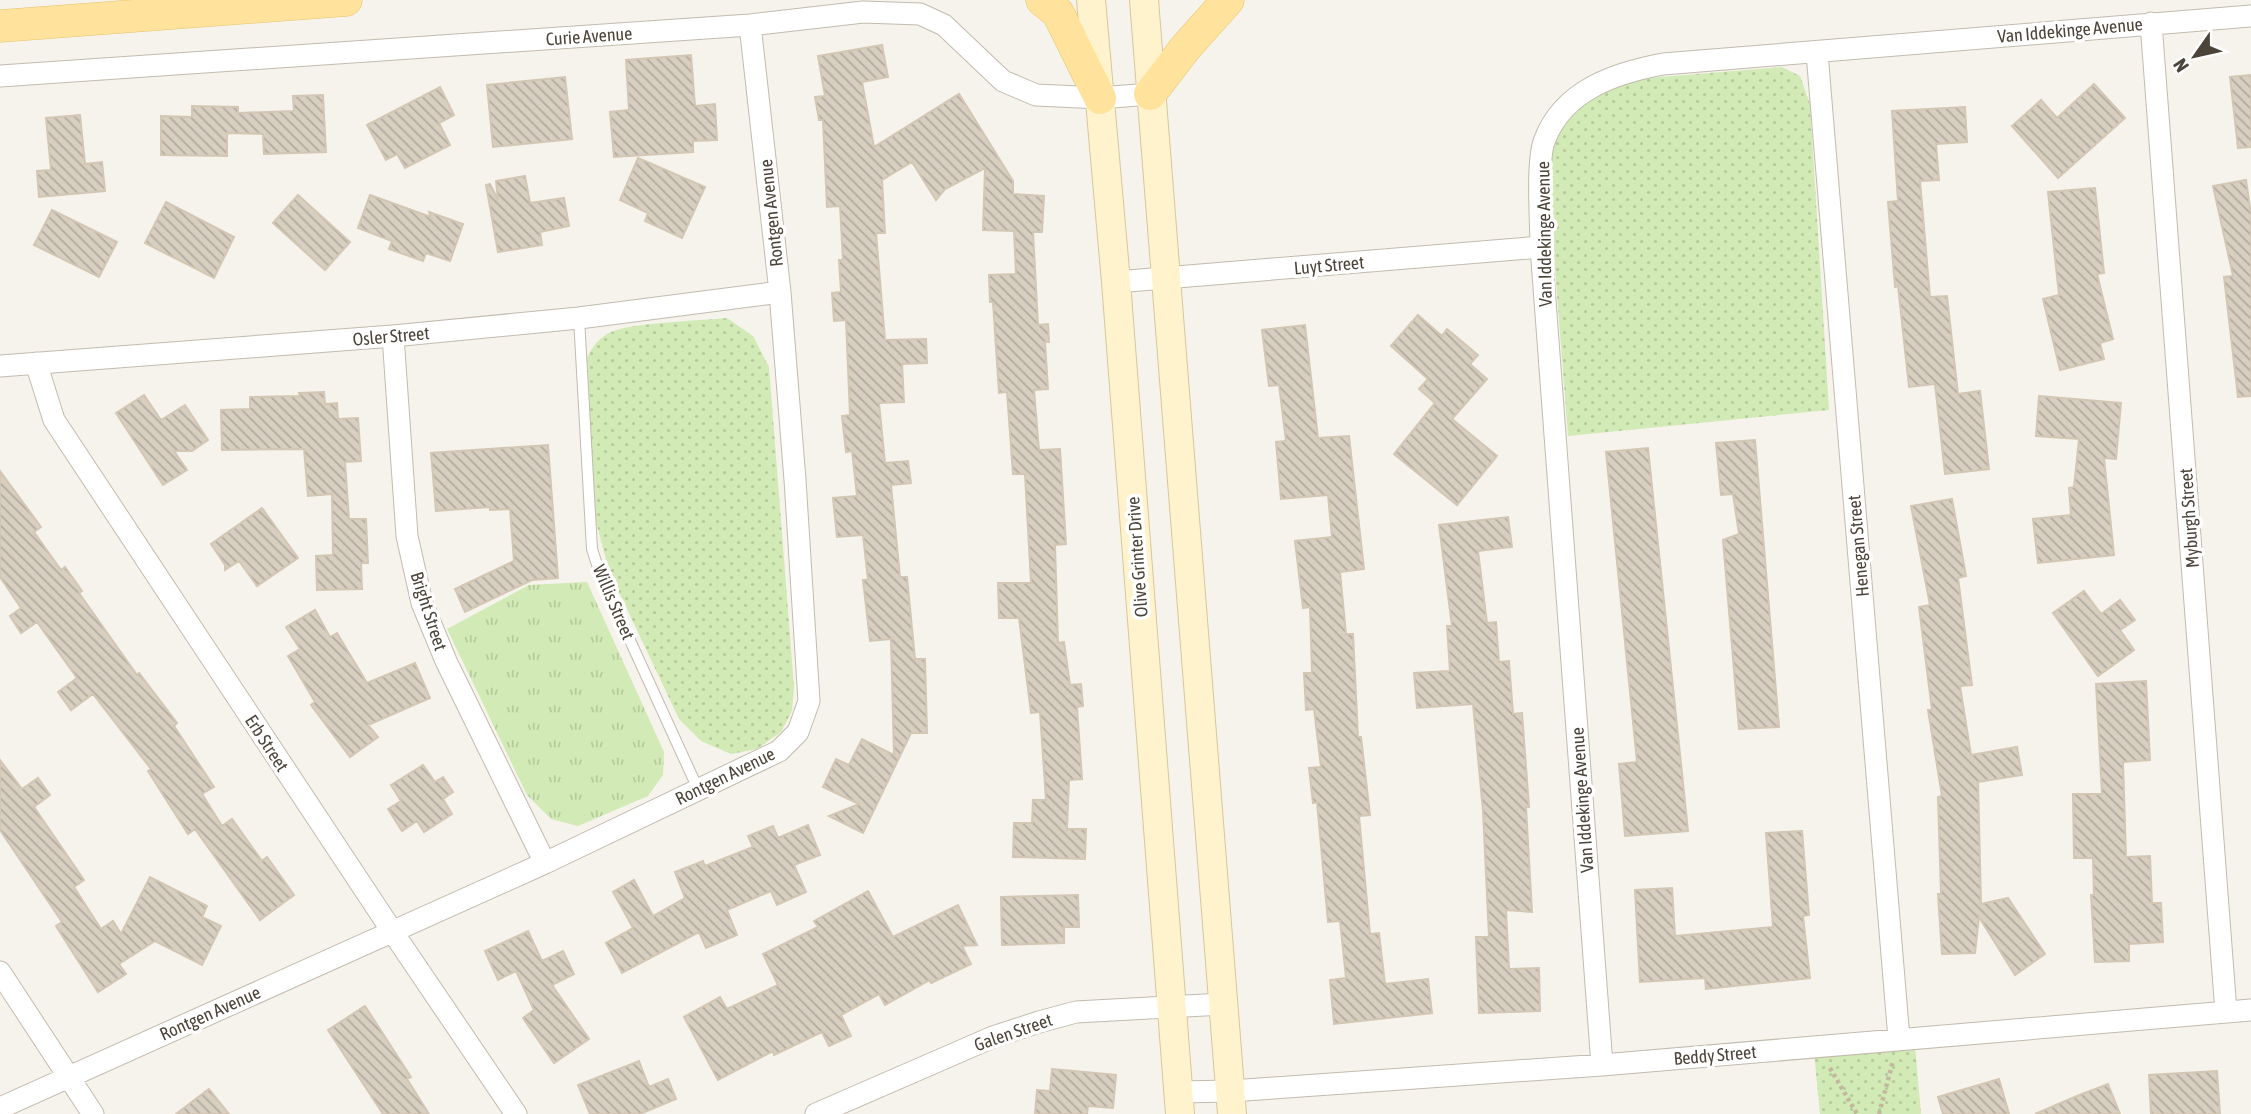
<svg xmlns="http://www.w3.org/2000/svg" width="2251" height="1114" font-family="'Asap Condensed',sans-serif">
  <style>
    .grass { fill: url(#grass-tufts) }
    .park { fill: url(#park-dots) }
    .building { fill: url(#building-back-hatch); stroke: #d3c7b4; stroke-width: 2 }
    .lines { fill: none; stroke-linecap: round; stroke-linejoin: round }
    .lane-casing { stroke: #c2bbae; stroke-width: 12 }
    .street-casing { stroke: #c2bbae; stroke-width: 23 }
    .secondary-casing { stroke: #d6c79b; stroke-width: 30 }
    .primary-casing { stroke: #e6c16a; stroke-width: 33 }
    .path { stroke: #c4b79f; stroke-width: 4.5; stroke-dasharray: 3.5 3.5; stroke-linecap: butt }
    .lane { stroke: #fff; stroke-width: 10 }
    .street { stroke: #fff; stroke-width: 21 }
    .secondary { stroke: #fff3cd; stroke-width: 28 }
    .primary { stroke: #ffe39c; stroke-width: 32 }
    .labels { text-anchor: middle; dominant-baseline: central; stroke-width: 7; stroke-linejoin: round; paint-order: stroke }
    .street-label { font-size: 18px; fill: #4b4439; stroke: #fff }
  </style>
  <defs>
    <pattern id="grass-tufts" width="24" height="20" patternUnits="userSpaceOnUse" patternTransform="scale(1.75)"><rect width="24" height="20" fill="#d2eab5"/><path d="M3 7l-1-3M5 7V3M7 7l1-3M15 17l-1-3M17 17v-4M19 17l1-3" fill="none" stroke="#b6ca9c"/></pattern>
    <pattern id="park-dots" width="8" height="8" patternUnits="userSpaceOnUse" patternTransform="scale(1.75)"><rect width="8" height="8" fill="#d2eab5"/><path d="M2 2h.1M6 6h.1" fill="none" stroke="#b6ca9c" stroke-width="1.8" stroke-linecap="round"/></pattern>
    <pattern id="building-back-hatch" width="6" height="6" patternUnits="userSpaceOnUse" patternTransform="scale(1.75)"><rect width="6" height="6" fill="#d8cfc1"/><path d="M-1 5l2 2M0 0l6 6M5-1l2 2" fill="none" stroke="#b1aa9e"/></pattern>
  </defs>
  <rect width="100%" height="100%" fill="#f6f3ec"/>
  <!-- grass -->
  <path class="grass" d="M587,582L664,752L663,775L648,796L578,826L551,819L527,795L447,629L529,585Z"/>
  <!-- park -->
  <path class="park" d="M1782,67L1800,76L1810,104L1829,410L1568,436L1548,178L1553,142L1571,113L1597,94L1635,79Z
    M727,318L753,336L769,367L794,687L792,711L781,732L757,749L731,754L701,741L679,719L609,571L596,522L581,374C586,358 592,343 607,334C627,322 701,321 727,318Z
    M1915,1045L1921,1114H1820L1814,1052Z"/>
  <!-- building -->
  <path class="building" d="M882,45L888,77L862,82L874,147L959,94L1013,181V194L1044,196L1042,232H1033L1038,325L1048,324L1049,342H1045L1048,389L1034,390L1039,450L1060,449L1066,544L1055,545L1058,643L1064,642L1070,685L1081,684L1083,706L1077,707L1082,779L1069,780L1067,829H1086L1085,859L1013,857L1014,823H1032L1033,800H1046L1040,712L1031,713L1019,618H999L998,583H1031L1025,474H1013L1007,392L999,393L993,302H990L989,275L1016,274L1014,231L983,230L985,168L945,189L936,200L912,162L882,180L885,233H876L885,340L926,339L927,363L902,364L904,402L879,403L885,463L908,461L911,483L891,485L900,577H907L915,659H925L927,733H911L863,833L829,816L859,804L823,787L836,759L849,765L862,739L894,755L891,639L870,641L863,580H868L863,535L837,537L833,498L857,496L852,451L846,452L842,416L850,415L846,320L834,321L832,293L841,292L839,260H843L840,206L827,207L823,120H819L815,97L825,96L818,56Z
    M691,55L695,106L715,104L717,140L693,141V152L614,157L610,112L629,110L626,60Z
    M2251,75V147L2238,148L2230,77Z
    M565,77L572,139L493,147L487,85Z
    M2094,84L2125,118L2058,178L2012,126L2041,100L2057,118Z
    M440,87L454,115L439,123L450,145L405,168L397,154L386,160L367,125Z
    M323,95L326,152L264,154L263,134L227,133V156L161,155V116L192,117V106L238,107V113L294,111L293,96Z
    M1965,107L1967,142L1936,144L1939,180L1920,181L1930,297L1947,296L1958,394L1980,391L1989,469L1945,474L1935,384L1909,387L1898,286L1895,287L1888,202L1898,201L1892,111Z
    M80,115L85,164L102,162L105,191L39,197L37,171L51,170L46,118Z
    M638,158L705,187L682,238L645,221L648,213L620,200Z
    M525,176L530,203L564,198L569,226L540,232L542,245L498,252L486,185L490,184L498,200L496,181Z
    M2246,180L2251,214V396L2238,397L2224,277L2233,276L2213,186Z
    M2095,188L2104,273L2097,274L2113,339L2100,343L2104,359L2060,370L2043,299L2059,295L2048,192Z
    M298,195L350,242L325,270L273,223Z
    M370,195L431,217L429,212L463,224L450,261L426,253L423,261L389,249L392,241L358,228Z
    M166,202L234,237L214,278L145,243Z
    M52,210L117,242L99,277L34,245Z
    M1418,315L1442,336L1447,329L1478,355L1470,364L1487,379L1452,419L1497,456L1457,505L1394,454L1435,403L1419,389L1428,379L1391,346Z
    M1305,325L1318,438L1349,436L1364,569L1340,572L1346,634H1353L1358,737H1361L1370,815L1359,816L1370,934L1379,933L1385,984L1428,979L1432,1013L1334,1024L1330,980L1346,978L1340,921L1328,922L1317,802L1313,803L1309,768L1321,767L1314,709L1306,710L1304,673H1312L1310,607L1303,608L1295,541L1332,537L1328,495L1281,499L1276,442L1286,441L1279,385L1269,386L1262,330Z
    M324,392L325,404L337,403L338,419L358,418L361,461L345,462L349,519H366L368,563H361L362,589L317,590L316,556L333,555L332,494L308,496L304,449L222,450L221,410L250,409V397L300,396L299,393Z
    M144,395L161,420L185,405L208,440L192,451H174L187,470L163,485L116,413Z
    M2039,396L2121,403L2116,459L2104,458L2114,555L2038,563L2033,519L2071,515L2069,488L2074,487L2079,439L2036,436Z
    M1755,440L1779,727L1739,729L1723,540L1739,534L1733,494L1721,495L1716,443Z
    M548,445L558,578L532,580L465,612L455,589L514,561L510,509L490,510V507L436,511L431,453Z
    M1648,448L1688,831L1625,836L1619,764L1637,762L1606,452Z
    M0,471L41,527L34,532L61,570L65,567L82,591L79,593L137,675L139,673L177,723L174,726L214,787L202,794L222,826L232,819L262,861L267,857L294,895L260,920L195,829L188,834L148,771L151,769L93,694L71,710L58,692L77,678L37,622L21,633L10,616L21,608L0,577Z
    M1952,499L1966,576L1958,578L1972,685L1960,686L1971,755L2017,747L2022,775L1978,782L1981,904L2008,898L2045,954L2015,975L1979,917L1975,953L1942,954L1938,894H1941L1938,797L1942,796L1928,710H1932L1919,607L1930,605L1911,506Z
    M262,508L298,558L257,586L239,561L225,570V565L211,544Z
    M1508,517L1512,547L1478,551L1487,623L1496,622L1499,662L1509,661L1513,714L1522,713L1529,807H1526L1532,912L1506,910L1509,969L1539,968L1540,1011L1479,1013L1476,937H1489L1483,811L1473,704L1417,708L1414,673L1450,671L1447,626H1452L1439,525Z
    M2084,591L2101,614L2120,600L2135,620L2120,630L2134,650L2098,676L2053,613Z
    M315,610L330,637L337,633L367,683L415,663L430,698L368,725L378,737L350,757L311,705L315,702L288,656L300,649L286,627Z
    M2146,681L2150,760L2123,762L2126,857L2150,856L2152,903H2161L2163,942L2129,944V961L2095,962L2091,895H2094L2093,858H2074L2073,794H2102L2096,684Z
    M0,760L22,789L38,778L50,795L34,807L84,880L74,887L101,929L113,921L121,934L150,877L207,906L202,917L221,926L202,965L155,941L119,964L126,974L98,992L56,926L62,922L0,830Z
    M423,765L435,782L443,777L453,792L443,799L452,814L424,832L417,821L402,831L388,809L401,801L391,785Z
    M808,825L820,855L794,865L806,892L777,905L771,891L727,910L737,935L706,948L699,932L622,973L606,943L633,928L613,892L634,880L653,916L685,898L675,872L703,861L705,866L753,847L748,836L773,826L778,838Z
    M1802,831L1809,915L1803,916L1810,978L1706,989L1705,978L1640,982L1635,890L1672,888L1675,936L1773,927L1766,833Z
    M868,891L893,937L958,905L977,945L962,946L971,964L931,983L930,980L885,1005L879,994L841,1015L851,1036L829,1046L822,1032L774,1055L773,1051L718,1080L684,1017L720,997L727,1009L778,985L763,954L818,927L814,921Z
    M1078,895L1079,927H1064V943L1002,945L1001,897Z
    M528,931L542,961L563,951L574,974L552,985L589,1039L554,1063L523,1018L534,1010L516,971L498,980L485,951Z
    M365,1006L411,1077L407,1079L429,1114H383L328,1030Z
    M639,1061L649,1087L668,1079L676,1099L640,1114H590L578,1085Z
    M1052,1069L1116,1075L1113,1108L1088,1106L1087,1114H1035L1037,1090L1050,1091Z
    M2217,1071L2220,1114H2151L2149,1075Z
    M1999,1079L2009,1114H1943L1938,1097Z
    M2108,1084L2120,1114H2035L2077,1096Z
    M209,1089L229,1114H176Z"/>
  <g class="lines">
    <defs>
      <path id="lane" d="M579,318L592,549L601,577L698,789"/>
      <path id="street" d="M2151,23L2226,1012
        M1817,53L1899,1039
        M0,76L750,25L863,12L920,14L944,25L1003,81L1036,95L1100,98L1150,94
        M1116,282L1541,247
        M393,336L407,536L422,603L446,661L545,863
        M36,363L54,420L392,931L516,1114
        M0,366L393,336L579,318L780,292
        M0,972L93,1114
        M1602,1065L1541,247C1541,223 1536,159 1545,139C1564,90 1615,73 1663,64L2251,16
        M1179,1092L1231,1091L1602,1065L2251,1010
        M0,1108L545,863L779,751L798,732L809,701L795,480L780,292L750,25
        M816,1114L993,1037L1039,1022L1076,1012L1223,1004"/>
      <path id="secondary" d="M1091,0L1116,282L1180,1114
        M1144,0L1232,1114"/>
      <path id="primary" d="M1042,0L1058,13L1100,98
        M0,26L346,0
        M1150,94L1186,47L1228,0"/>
    </defs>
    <!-- lane casing -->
    <use href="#lane" class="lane-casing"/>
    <!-- street casing -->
    <use href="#street" class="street-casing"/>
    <!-- secondary casing -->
    <use href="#secondary" class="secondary-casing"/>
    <!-- primary casing -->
    <use href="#primary" class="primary-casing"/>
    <!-- path -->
    <path class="path" d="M1830,1068L1857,1114
      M1879,1114L1893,1061"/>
    <!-- lane -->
    <use href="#lane" class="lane"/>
    <!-- street -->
    <use href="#street" class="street"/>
    <!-- secondary -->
    <use href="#secondary" class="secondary"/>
    <!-- primary -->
    <use href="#primary" class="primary"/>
  </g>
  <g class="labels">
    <!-- street labels -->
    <g class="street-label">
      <text transform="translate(2070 30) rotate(-5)">Van Iddekinge Avenue</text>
      <text transform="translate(589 36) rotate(-4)">Curie Avenue</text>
      <text transform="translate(771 213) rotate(-96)">Rontgen Avenue</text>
      <text transform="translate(1544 234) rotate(-91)">Van Iddekinge Avenue</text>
      <text transform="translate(1329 265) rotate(-5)">Luyt Street</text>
      <text transform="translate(391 336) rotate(-5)">Osler Street</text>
      <text transform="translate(2189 518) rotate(-94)">Myburgh Street</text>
      <text transform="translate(1858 546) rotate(-95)">Henegan Street</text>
      <text transform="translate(1137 557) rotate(-94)">Olive Grinter Drive</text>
      <text transform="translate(614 602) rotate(67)">Willis Street</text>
      <text transform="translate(429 611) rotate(72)">Bright Street</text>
      <text transform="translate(267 743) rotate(57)">Erb Street</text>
      <text transform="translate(725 776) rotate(-26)">Rontgen Avenue</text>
      <text transform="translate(1582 800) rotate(-94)">Van Iddekinge Avenue</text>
      <text transform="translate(210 1013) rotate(-24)">Rontgen Avenue</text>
      <text transform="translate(1013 1032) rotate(-19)">Galen Street</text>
      <text transform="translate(1715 1055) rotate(-5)">Beddy Street</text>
    </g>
  </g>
  <!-- north arrow -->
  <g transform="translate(2195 56) rotate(236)" stroke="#ffffff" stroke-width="5" paint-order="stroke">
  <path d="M0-5L12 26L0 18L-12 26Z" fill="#4b4439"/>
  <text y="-10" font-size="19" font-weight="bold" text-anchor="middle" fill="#4b4439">N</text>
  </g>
</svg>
